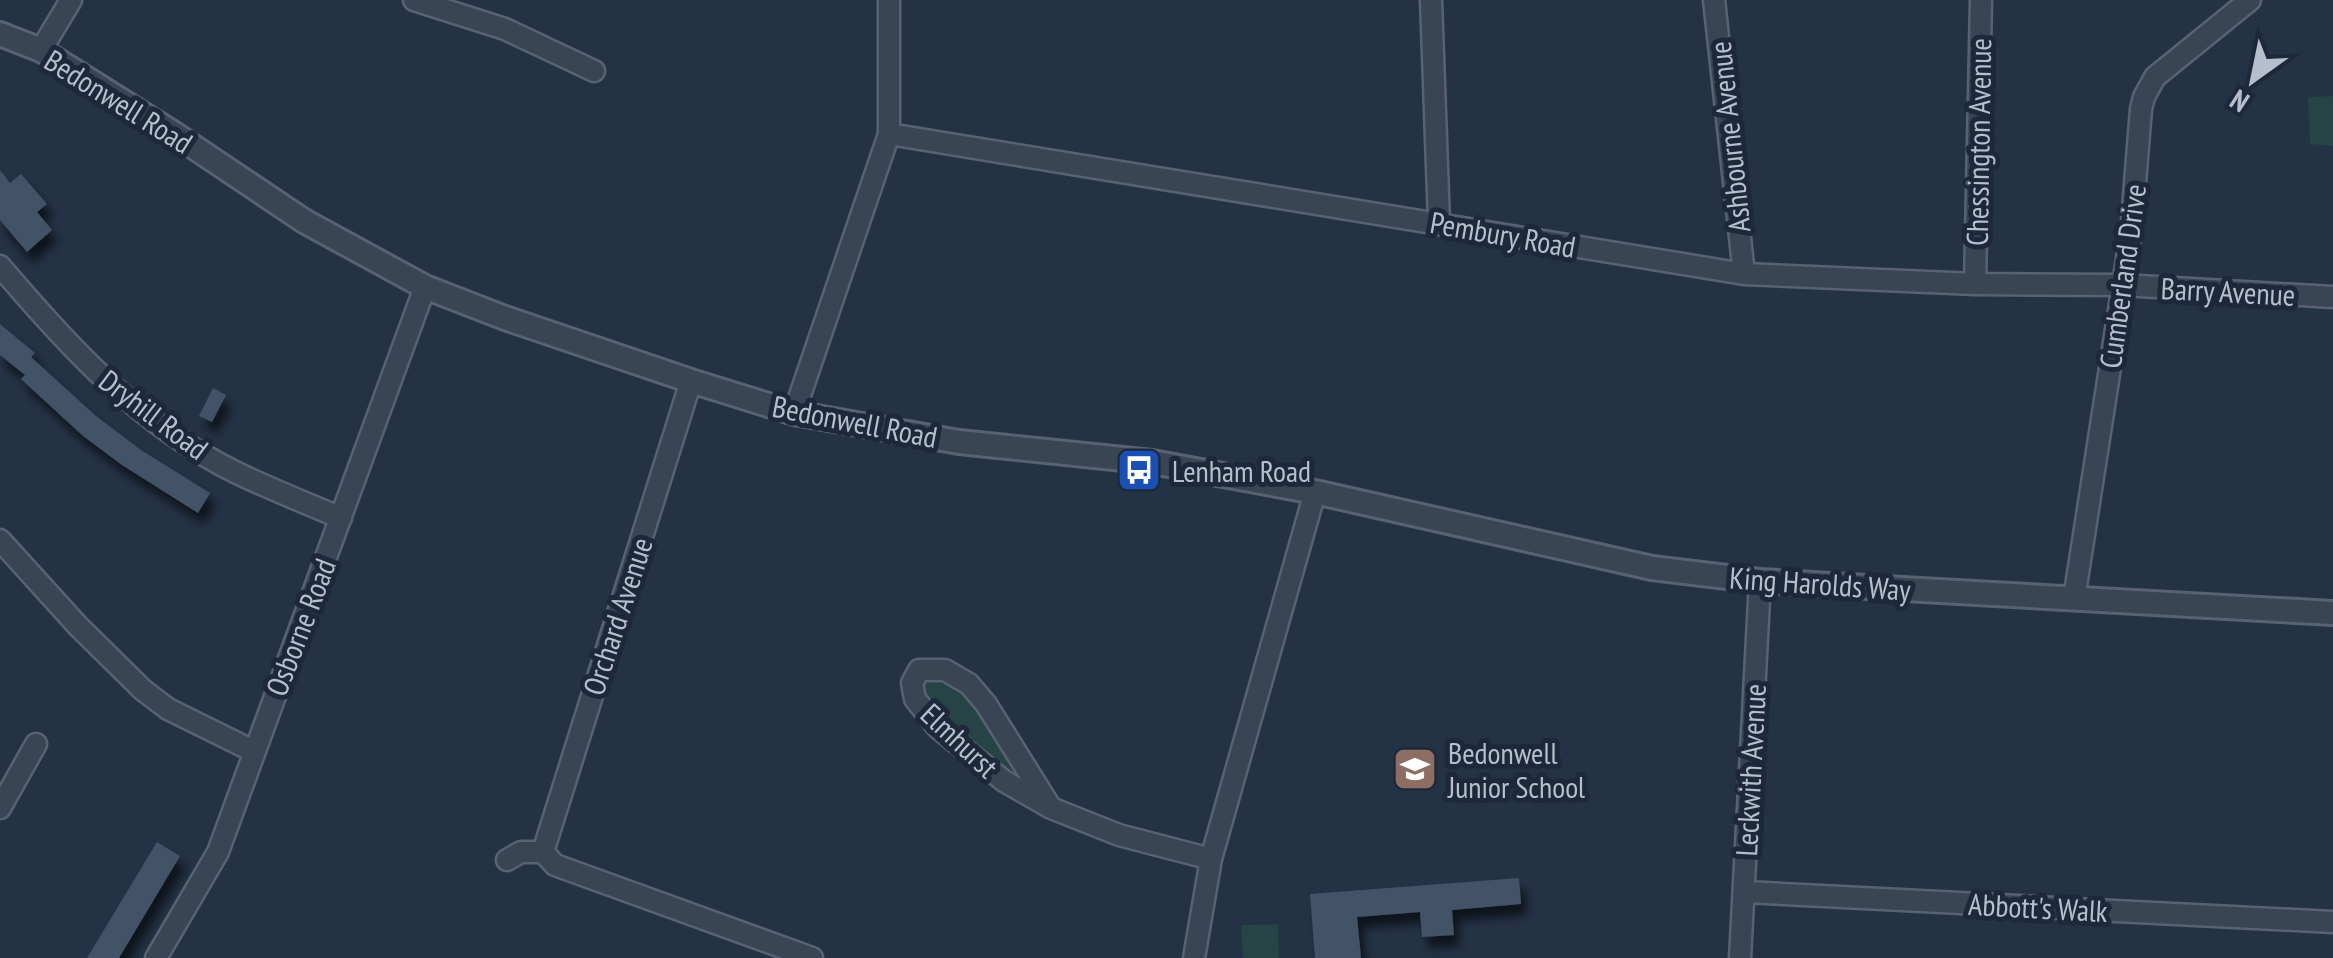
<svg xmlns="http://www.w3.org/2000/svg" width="2333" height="958" font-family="'PT Sans Narrow',sans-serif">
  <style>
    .green { fill: #264346 }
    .building { fill: #425267; filter: url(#shadow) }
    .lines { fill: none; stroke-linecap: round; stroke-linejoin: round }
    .minor-casing { stroke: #576272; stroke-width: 25 }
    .tertiary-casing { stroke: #576272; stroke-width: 28 }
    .minor { stroke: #394454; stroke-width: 20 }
    .tertiary { stroke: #394454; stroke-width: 22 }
    .labels { text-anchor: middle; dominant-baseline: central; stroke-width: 10; stroke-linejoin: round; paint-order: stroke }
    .street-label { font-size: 30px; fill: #b6bfce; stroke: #1d293a }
    .poi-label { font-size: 30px; fill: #b6bfce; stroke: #1d293a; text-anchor: start }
  </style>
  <defs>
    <filter id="shadow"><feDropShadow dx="6" dy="11" stdDeviation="5" flood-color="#0009"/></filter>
  </defs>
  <rect width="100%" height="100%" fill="#243245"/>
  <!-- green -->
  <path class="green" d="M2333,96V146L2310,144L2308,97Z
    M940,678L969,694L1025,780L983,751L926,695L924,688L926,682Z
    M1278,924L1279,958H1243L1241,925Z"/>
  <!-- building -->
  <path class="building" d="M0,170L10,183L21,174L47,204L37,212L52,230L27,252L0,220Z
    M0,324L35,353L31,357L96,416L141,450L210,493L198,513L122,465L83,436L21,379L25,375L0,355Z
    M213,388L226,395L212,422L199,416Z
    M157,842L180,856L119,958H87Z
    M1519,878L1521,904L1452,910L1454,935L1422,937L1420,912L1357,917L1361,958H1315L1310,894Z"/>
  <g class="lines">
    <defs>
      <path id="minor" d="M414,0L505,29L594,71
        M1431,0L1439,223
        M1714,0L1744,274
        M41,50L71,0
        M889,134L1744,274L1975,284L2122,285L2333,297
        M0,266C67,345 140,425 235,472C270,489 306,503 341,518
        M1975,284L1981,0
        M794,413L889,134V0
        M0,540L78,626L143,690L168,709L253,751
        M2074,599L2131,233L2141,109L2144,97L2155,77L2250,0
        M0,808L36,744
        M1051,808L1004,781L938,728L915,699L912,683L919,670H945L969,684L986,704L1051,808L1119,835L1211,859
        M543,852L691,381
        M507,860L521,852H543L555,865L812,958
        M1744,892L2333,922
        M156,958L218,852L425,287
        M1194,958L1211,859L1315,492
        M1740,958L1760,581"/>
      <path id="tertiary" d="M0,34L41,50L173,133L304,221L425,287L505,318L691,381L794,413L959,442L1152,462L1315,492L1652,568L1760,581L2333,613"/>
    </defs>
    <!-- minor casing -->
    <use href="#minor" class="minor-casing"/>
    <!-- tertiary casing -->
    <use href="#tertiary" class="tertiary-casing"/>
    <!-- minor -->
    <use href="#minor" class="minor"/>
    <!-- tertiary -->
    <use href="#tertiary" class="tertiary"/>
  </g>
  <!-- icons -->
  <defs>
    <symbol id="bus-square" viewBox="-11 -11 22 22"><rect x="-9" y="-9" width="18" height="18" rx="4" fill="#1a4fb4" stroke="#1d293a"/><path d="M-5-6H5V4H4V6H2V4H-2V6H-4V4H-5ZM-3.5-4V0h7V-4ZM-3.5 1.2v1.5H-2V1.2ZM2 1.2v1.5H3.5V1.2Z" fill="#fff"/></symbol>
    <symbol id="school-square" viewBox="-11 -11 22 22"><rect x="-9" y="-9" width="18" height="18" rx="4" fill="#8d6e63" stroke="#1d293a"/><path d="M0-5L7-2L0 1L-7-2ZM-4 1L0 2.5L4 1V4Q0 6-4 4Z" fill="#fff"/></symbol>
  </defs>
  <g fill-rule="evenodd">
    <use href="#bus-square" x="1114" y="445" width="50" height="50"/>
    <use href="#school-square" x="1390" y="744" width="50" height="50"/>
  </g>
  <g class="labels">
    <!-- street labels -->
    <g class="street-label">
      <text transform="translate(119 101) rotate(32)">Bedonwell Road</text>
      <text transform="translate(1729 137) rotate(-96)">Ashbourne Avenue</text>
      <text transform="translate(1978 142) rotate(-89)">Chessington Avenue</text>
      <text transform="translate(1503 234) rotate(10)">Pembury Road</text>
      <text transform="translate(2122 276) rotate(-82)">Cumberland Drive</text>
      <text transform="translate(2228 291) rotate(3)">Barry Avenue</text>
      <text transform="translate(154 414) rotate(37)">Dryhill Road</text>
      <text transform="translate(855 421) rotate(11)">Bedonwell Road</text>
      <text transform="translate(1820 583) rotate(4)">King Harolds Way</text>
      <text transform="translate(617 616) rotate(-72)">Orchard Avenue</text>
      <text transform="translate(300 627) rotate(-69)">Osborne Road</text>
      <text transform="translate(960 740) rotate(43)">Elmhurst</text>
      <text transform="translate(1750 770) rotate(-87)">Leckwith Avenue</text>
      <text transform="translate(2038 907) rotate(3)">Abbott's Walk</text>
    </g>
    <!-- poi labels -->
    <g class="poi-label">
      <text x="1172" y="470">Lenham Road</text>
      <text x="1448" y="752">Bedonwell<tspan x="1448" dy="34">Junior School</tspan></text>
    </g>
  </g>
  <!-- north arrow -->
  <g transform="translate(2253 80) rotate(213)" stroke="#1d293a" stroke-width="8" paint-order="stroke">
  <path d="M0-8L18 38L0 25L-18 38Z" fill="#b6bfce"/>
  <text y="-15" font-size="28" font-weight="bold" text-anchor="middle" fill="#b6bfce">N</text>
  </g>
</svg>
